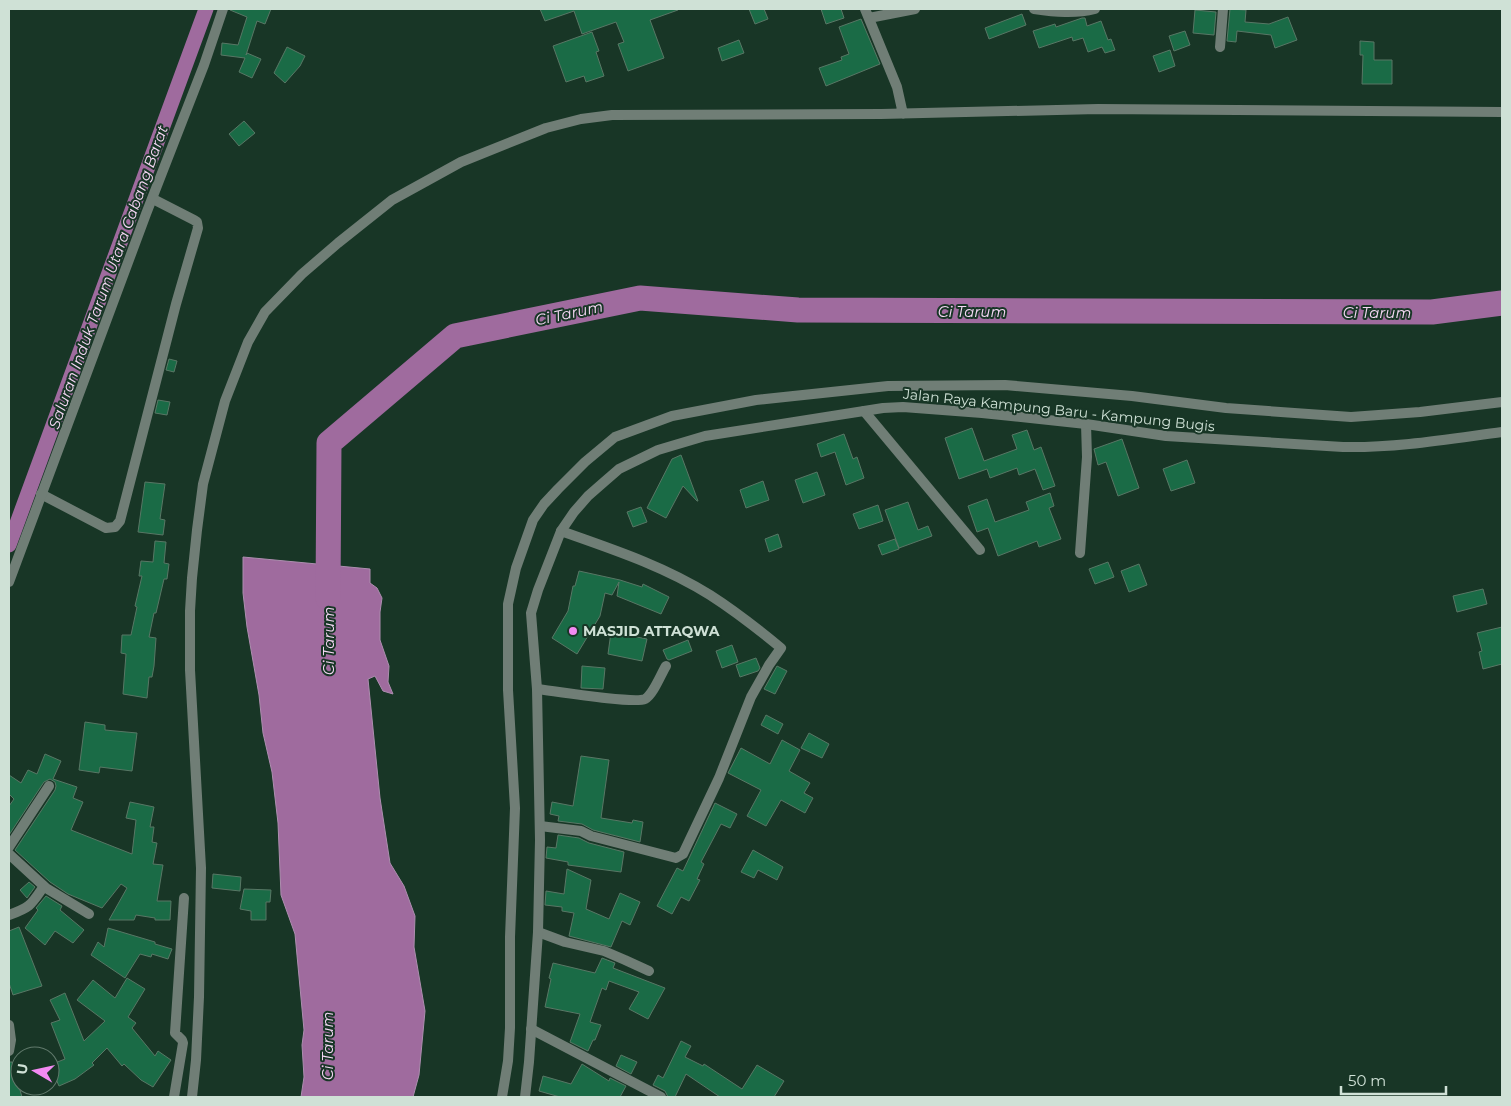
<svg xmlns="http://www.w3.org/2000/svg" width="1511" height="1106" font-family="Montserrat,sans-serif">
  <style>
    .water { fill: #9f6b9e; stroke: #ad8eaf }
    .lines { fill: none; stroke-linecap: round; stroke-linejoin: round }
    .canal { stroke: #9f6b9e; stroke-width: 15 }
    .river { stroke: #9f6b9e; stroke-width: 25 }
    .building { fill: #1a6b46; stroke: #587765 }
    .minor { stroke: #707e76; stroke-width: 10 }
    .tertiary { stroke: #707e76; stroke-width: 10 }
    .poi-dot { fill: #f28af2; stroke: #183626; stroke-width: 2 }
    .labels { text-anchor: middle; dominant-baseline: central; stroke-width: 4; stroke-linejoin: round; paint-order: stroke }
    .street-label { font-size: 14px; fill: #cfe1d6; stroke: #183626 }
    .poi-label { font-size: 14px; font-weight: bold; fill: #cfe1d6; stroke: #183626; text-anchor: start }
    .water-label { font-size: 15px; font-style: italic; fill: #f7d9f6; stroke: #183626 }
  </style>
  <rect width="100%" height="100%" fill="#183626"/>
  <!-- water -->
  <path class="water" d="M243,557L370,569V583L377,588L382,598L380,612V640L389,666L388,682L393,694L383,691L375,676L368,679L380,798L390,863L404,886L415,916L414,947L425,1011L419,1075L413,1097H301L304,1077L302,1045L304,1030L295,934L281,895L278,823L272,772L263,733L259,695L247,627L243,593Z"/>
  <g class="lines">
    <!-- canal -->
    <path class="canal" d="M9,545L206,9"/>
    <!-- river -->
    <path class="river" d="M328,598L329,443L455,336L640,298L798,310L1432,312L1502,303"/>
  </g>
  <!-- building -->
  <path class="building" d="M230,9H271L265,24L257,21L246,55L247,53L261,59L252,78L239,72L245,58L221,55L222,43L238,45L247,17L230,10Z
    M540,9H678V10L650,20L664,58L628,71L618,44L624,42L616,22L582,34L574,11L545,21Z
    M749,9H764L768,19L755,24Z
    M821,9H841L844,18L826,24Z
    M1230,9L1246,10L1245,22L1269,24L1288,17L1297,40L1275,48L1271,35L1237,31L1236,42L1227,41Z
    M1195,10L1216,12L1214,35L1193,33Z
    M1022,14L1026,25L989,39L985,28Z
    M1082,18H1085L1087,26L1101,21L1108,40L1111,39L1115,50L1105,53L1102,47L1088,52L1083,38L1073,41L1072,37L1039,48L1033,31L1055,24L1056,27Z
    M861,19L880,64L826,86L819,68L842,60L841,57L849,54L839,27Z
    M1185,31L1190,45L1174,51L1169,36Z
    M592,32L599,51L596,52L604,76L586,82L584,76L566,82L553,46Z
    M739,40L744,53L722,61L718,48Z
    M1360,41L1374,42V60H1392V84H1362L1363,55H1360Z
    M287,47L305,56L300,66L285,83L274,73Z
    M1170,50L1175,66L1159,72L1153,56Z
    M244,121L255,133L239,146L229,134Z
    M169,359L177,361L174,372L166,370Z
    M158,400L170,402L167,415L155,413Z
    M972,428L984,461L1017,449L1012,435L1027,430L1034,450L1041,447L1055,486L1043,490L1035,469L1019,475L1017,468L990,478L987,469L959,479L945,438Z
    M844,434L853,459L857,457L864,478L846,485L835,452L821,457L817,444Z
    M1122,439L1139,488L1118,496L1106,462L1098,465L1094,449Z
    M681,455L698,501H697L683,486L666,518L647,508L672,459Z
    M1187,460L1195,483L1171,491L1163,469Z
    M817,472L825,495L803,503L795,480Z
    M763,481L769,500L746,508L740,490Z
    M145,482L165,484L160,519L165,520L163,535L138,532Z
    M1050,493L1054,506L1049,508L1061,539L1039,547L1037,541L998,556L988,528L977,532L968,506L987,499L995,522L1029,510L1026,502Z
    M908,502L918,530L928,526L932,536L899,548L885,510Z
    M878,505L883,521L859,529L853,514Z
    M641,507L647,522L633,527L627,512Z
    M778,534L782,547L769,552L765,539Z
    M895,539L899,549L882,555L878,545Z
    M155,541L166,542L164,563L169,564L167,579H164L156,613H154L149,637L156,638L154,666L152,677H149L147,698L123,694L126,654L121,653L122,635H131L137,607L135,606L142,576H139L141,561L153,562Z
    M1108,562L1114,577L1095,584L1089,569Z
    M1139,564L1147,585L1129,592L1121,571Z
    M579,571L620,580L642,587L643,584L669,597L661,614L617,596L619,582L612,595L605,593L600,616L577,654L552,638L568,611L573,586H575Z
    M1483,589L1487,604L1457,612L1453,596Z
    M1502,627V664L1483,669L1479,652L1482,651L1477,633Z
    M611,632L647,639L642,661L608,654Z
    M688,640L692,651L669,660L667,659L663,650Z
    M732,645L738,662L722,668L716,651Z
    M756,658L760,668L758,671L740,677L736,665Z
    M582,666L605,668L603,689L581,688Z
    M777,666L787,671L775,694L764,689Z
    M766,715L783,724L778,734L761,725Z
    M85,722L105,725V730L137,733L132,771L100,767L99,773L79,770Z
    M809,733L829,744L822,758L801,748Z
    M782,740L800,750L789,771L810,783L804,793L813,798L805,813L781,800L766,826L747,816L761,790L728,773L741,748L770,764Z
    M45,754L61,761L53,779L77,787L73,798L83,802L71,830L132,854L136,820L126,818L130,802L154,807L150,827H154L152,842L157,843L153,864L163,865L157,901H171L170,920H155V918L136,915L134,920H109L127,888L121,884L102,908L68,894L50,882L15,850L55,790L56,786L55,782L50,779L44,782L9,835V806L14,799L9,794V775L21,783L28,770L37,774Z
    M581,756L609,760L601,818L632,823L633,820L643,822L640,842L593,830L582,824L558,821L559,816L550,814L552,802L573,806Z
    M715,803L737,814L730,828L721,824L701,862L704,864L697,879L700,880L689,901L681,897L672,914L657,906L677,868L683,871Z
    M558,835L579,838L589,843L624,852L621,872L568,865V862L546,858L547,847L556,848Z
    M753,850L783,867L777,880L758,870L754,878L741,872Z
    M567,869L591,880L586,909L609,919L620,893L640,902L630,925L622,921L611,947L569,936L574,913L562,911V907L545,905L546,891L564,894Z
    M213,874L241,877L240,891L212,888Z
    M29,882L35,887L27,898L20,890Z
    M244,889L271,890L270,902H266V920H251V911L240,909Z
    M46,896L62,906L60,910L84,930L73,943L55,931L45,945L25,928L38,910L36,908Z
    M19,927L42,986L13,995L9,983V931Z
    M108,928L155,942V944L172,949L168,959L152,954L151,957L140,954L125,978L91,955L98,942L104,947Z
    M602,958L615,963L613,968L665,988L648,1019L629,1009L639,992L609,981L606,990L602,988L590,1022L601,1025L595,1040H593L588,1051L570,1042L580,1014L545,1007L551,979L549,978L553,963L595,973Z
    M127,978L145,989L128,1017L136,1023L132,1028L155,1056L158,1051L171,1060L153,1087L141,1080L124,1064L122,1066L107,1048L92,1063L94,1065L75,1079L59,1086L50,1065L65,1059L51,1023L60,1020L50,1000L65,993L84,1041L105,1021L77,1000L93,980L115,998Z
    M681,1041L691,1046L685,1057L703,1066L704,1064L742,1089L757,1065L784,1081L774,1097H720L686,1074L675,1097H668L665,1091L653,1085L658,1075L663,1078Z
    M621,1055L637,1062L631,1074L616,1066Z
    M9,1062H12L22,1097H9Z
    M582,1064L609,1081L610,1078L626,1086L620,1097H560L539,1091L543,1076L571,1084Z"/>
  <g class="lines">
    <!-- minor -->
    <path class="minor" d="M865,9L897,87L903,114
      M1034,9C1055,12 1075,14 1095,9
      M869,18L915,9
      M1220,47L1223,9
      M864,411L980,550
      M41,494L106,528L115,527L120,521L176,304L198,228L197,222L194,220L153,199
      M1080,553L1087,457L1086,424
      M537,689C554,691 634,704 645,699C653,695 661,674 666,666
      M540,826L581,831L591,836L676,858L683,854L719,778L751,697L769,665L781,648C758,629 735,611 710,595C664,566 612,549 561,531
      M9,847L49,786
      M9,854L46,888L89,914
      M9,915C31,907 31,905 44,886
      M538,932L565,942L604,951L625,960L649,971
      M9,1025L11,1040L9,1051
      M531,1029L661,1097
      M174,1097L183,1043L182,1040L175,1033L184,898
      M192,1097L196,1060L199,997L201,868L190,670V611L192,578L197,530L203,484L225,401L248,342L265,312L302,274L338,243L392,200L461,162L546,128L581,119L612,115L881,114L1098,109L1502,112
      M502,1097L508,1061L510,1028V937L515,808L508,690V604L516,568L533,520L544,504L558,489L585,462L615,437L672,416L756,400L888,386L1005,385L1132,396L1226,408L1351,417L1420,412L1502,402"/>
    <!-- tertiary -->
    <path class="tertiary" d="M9,582L146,214L204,65L223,9
      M525,1097L529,1062L538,932L540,840L537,689L531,613L538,590L561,531L574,512L588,496L604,482L619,469L658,450L705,436L883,408L903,407L982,413L1086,424L1166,436L1343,447C1397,448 1449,439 1502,432"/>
  </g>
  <!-- markers -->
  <circle class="poi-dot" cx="573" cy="631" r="5"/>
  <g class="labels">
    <!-- street labels -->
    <g class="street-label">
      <text transform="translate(1059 410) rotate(6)">Jalan Raya Kampung Baru - Kampung Bugis</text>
    </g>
    <!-- poi labels -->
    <g class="poi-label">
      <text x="583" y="631">MASJID ATTAQWA</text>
    </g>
    <!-- water labels -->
    <g class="water-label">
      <text transform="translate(108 277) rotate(-70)">Saluran Induk Tarum Utara Cabang Barat</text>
      <text x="972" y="311">Ci Tarum</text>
      <text x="1377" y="312">Ci Tarum</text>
      <text transform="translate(569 313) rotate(-12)">Ci Tarum</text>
      <text transform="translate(328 641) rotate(-90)">Ci Tarum</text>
      <text transform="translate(327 1046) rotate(-90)">Ci Tarum</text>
    </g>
  </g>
  <!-- border -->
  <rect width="1511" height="1106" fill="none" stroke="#cfe1d6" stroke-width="20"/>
  <!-- north arrow -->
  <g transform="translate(35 1071) rotate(279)"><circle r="24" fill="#183626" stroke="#617a6c"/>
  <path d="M0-4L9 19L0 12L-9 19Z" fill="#f28af2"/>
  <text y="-8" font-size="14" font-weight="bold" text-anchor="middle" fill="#cfe1d6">U</text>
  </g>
  <!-- scale -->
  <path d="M1341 1086v8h105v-8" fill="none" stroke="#cfe1d6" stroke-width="2.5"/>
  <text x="1348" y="1086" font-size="15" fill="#cfe1d6" stroke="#183626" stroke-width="4" paint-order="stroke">50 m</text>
</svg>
